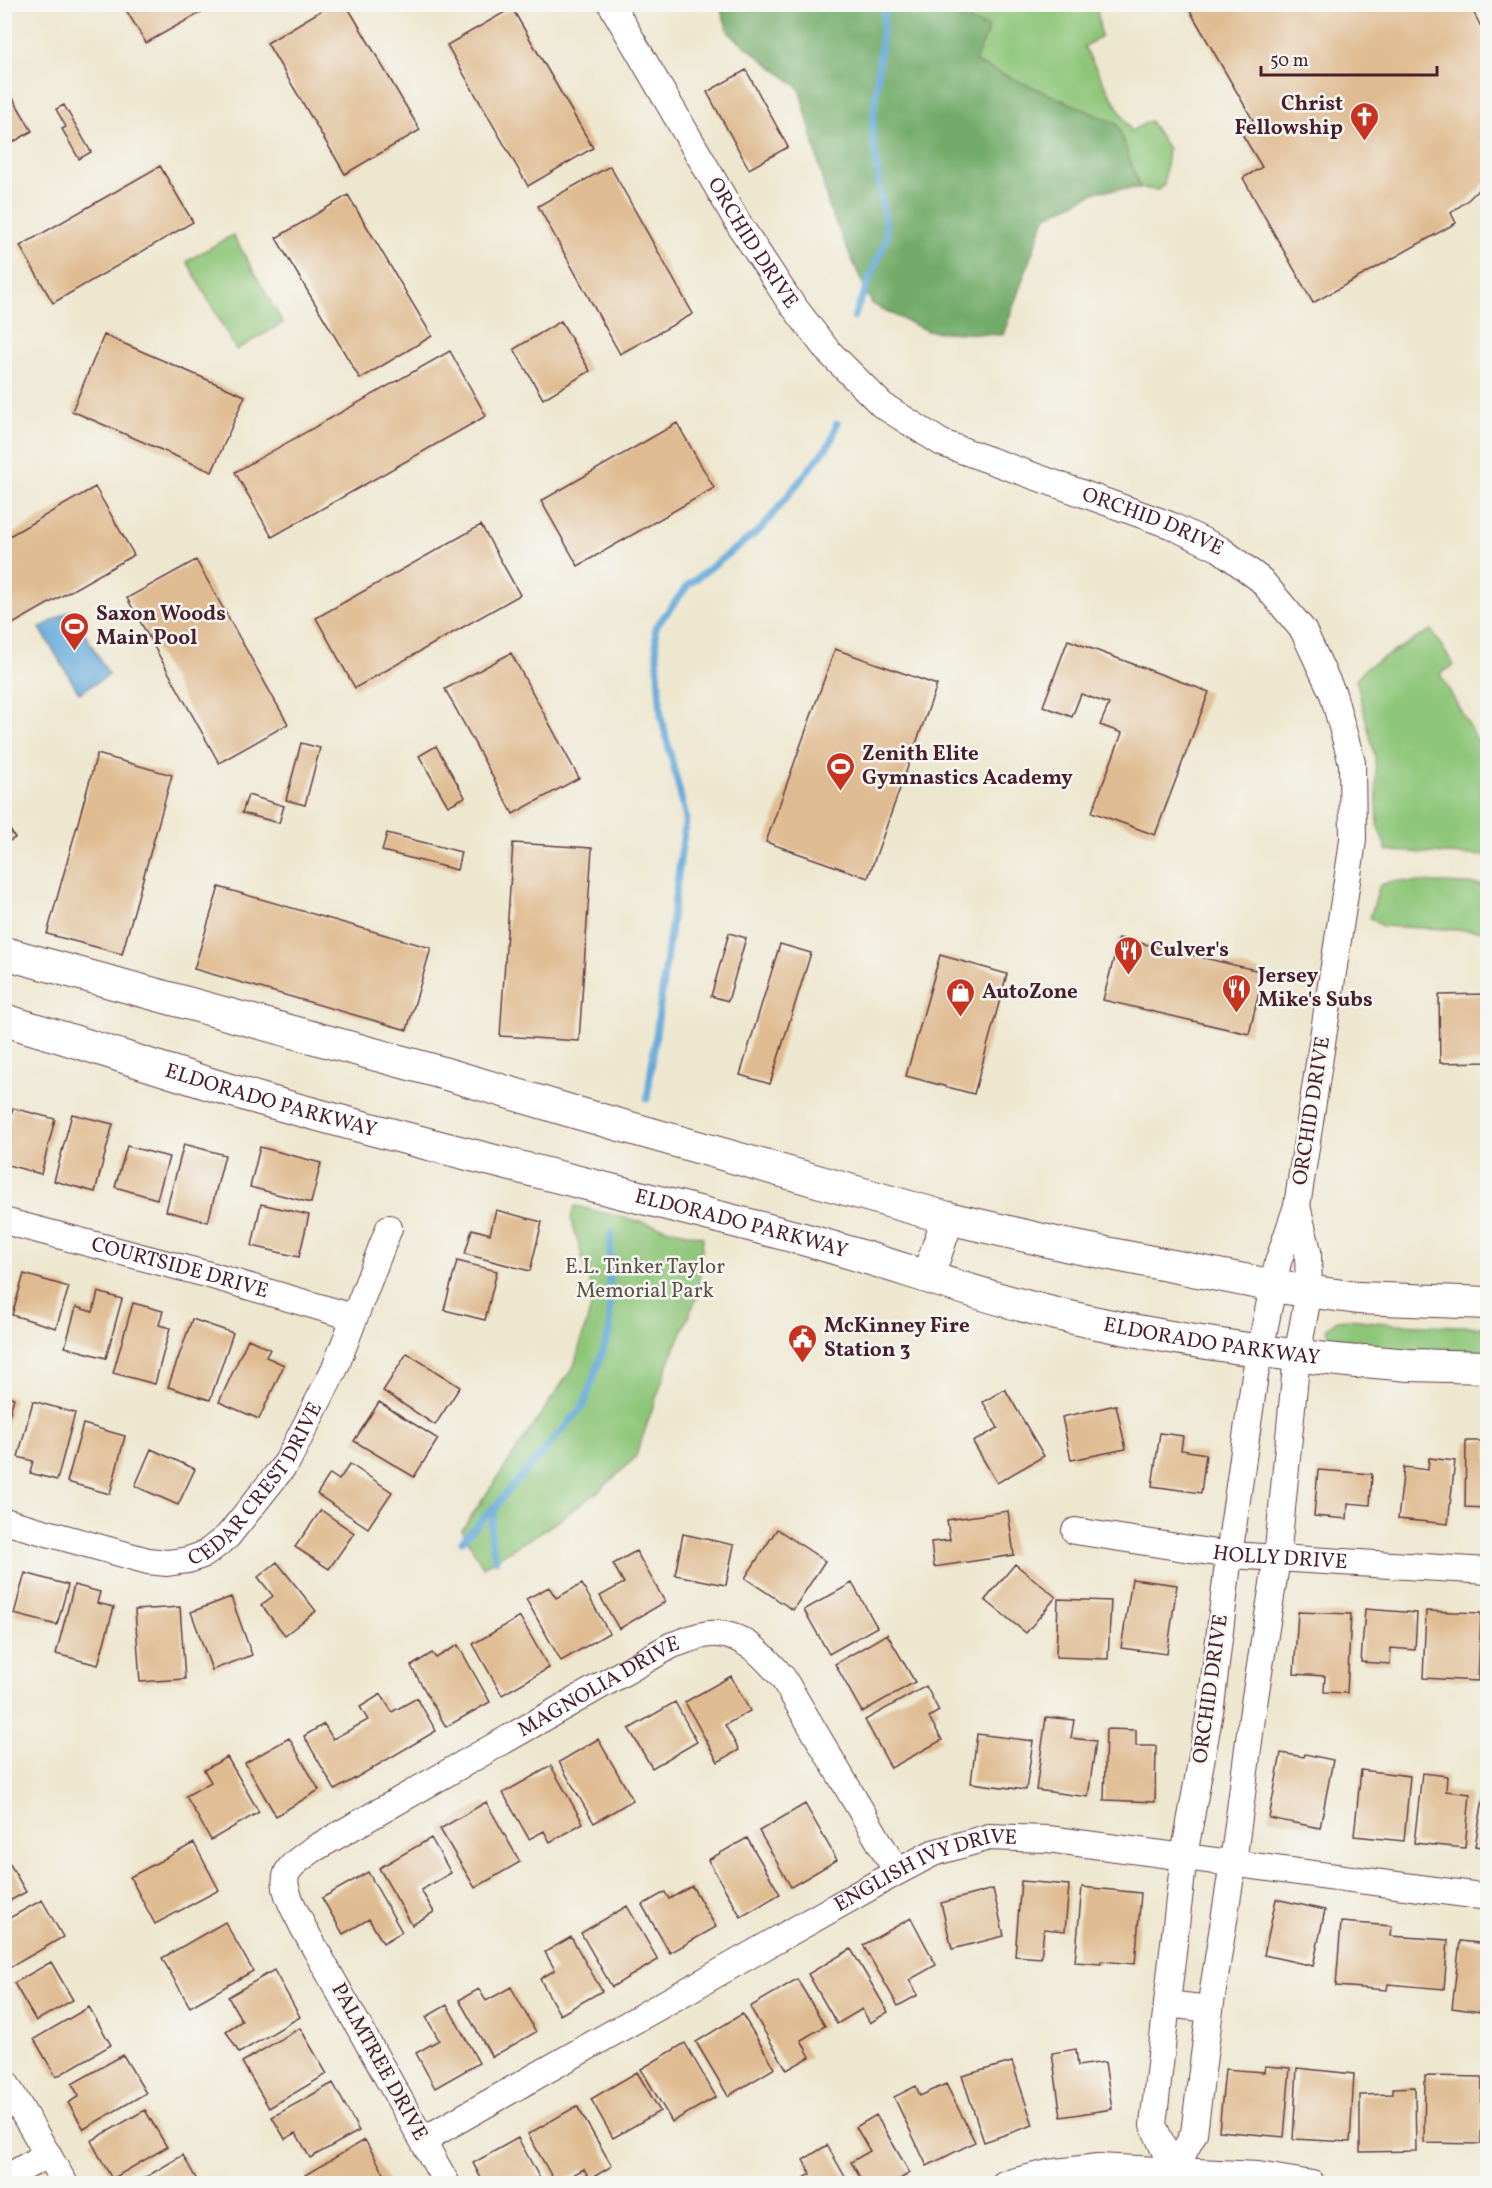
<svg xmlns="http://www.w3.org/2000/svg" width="1492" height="2188" font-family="Vollkorn,serif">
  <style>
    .green { fill: #8ec679; stroke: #6c7252; stroke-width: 1.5 }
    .forest { fill: #72ab69; stroke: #5e654a; stroke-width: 1.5 }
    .water { fill: #64a9d9; stroke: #576482; stroke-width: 1.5 }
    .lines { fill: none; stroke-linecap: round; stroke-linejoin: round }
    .stream { stroke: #64a9d9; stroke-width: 7 }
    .building { fill: #dfbb91 }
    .minor-casing { stroke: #633d44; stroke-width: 28 }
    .major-casing { stroke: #633d44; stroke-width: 34 }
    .minor { stroke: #fff; stroke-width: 26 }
    .major { stroke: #fff; stroke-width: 32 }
    .labels { text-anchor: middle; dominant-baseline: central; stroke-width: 5; stroke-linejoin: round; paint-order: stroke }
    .poi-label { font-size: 21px; font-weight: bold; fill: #4a1f2b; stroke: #f6f6f2; text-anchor: start }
    .street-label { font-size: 21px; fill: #4a1f2b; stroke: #f6f6f2 }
    .park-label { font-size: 21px; fill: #5e5142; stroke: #f6f6f2 }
  </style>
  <rect width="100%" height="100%" fill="#f6f6f2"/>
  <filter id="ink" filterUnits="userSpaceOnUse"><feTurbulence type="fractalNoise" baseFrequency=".0167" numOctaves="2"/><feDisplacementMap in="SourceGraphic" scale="12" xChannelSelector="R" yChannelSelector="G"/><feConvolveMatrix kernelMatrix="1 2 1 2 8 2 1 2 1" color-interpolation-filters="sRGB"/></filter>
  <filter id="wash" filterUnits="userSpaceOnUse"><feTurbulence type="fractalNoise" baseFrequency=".008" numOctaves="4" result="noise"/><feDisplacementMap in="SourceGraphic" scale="24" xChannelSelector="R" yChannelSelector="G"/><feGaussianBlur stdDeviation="1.35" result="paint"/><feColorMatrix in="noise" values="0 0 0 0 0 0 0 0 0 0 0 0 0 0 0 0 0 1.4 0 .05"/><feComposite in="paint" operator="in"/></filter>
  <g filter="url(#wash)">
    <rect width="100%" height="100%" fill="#eee7cf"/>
    <!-- green -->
    <path class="green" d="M951,5H1098L1097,10L1101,36L1084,47L1131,131L1150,121L1168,149L1164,185L1158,190L1140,188L1117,124L975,62L950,14Z
      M233,235L283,323L236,350L187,261Z
      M1431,630L1454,665L1440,674L1487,758V856L1387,851L1378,826L1375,756L1356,679L1367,667Z
      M1393,881L1487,885V931L1382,926L1370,918L1380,885Z
      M575,1206L703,1237L698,1294L667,1367L635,1458L599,1491L550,1526L483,1567L462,1530L574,1366L594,1297L571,1218Z
      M1350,1319L1394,1324L1487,1327V1357L1344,1348L1331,1339L1326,1329L1337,1320Z"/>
    <!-- forest -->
    <path class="forest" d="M719,5H951L950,14L989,27L975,62L1117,124L1140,188L1098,191L1045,217L1003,335L927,331L872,304L829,208L813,139L799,88L729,33Z"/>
    <!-- water -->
    <path class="water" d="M71,610L109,675L79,693L40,628Z"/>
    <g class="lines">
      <!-- stream -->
      <path class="stream" d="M854,317L887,237L872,132L885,4
        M647,1099L686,818L661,716L655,628L688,585L762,528L831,442L837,423
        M462,1541L493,1508
        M496,1560C489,1538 489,1526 497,1504L584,1405L610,1330L609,1269L611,1232"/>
    </g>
    <g id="blocks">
      <!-- building -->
      <path class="building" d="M332,4H346L420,130L345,174L267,43Z
        M1186,4H1469L1488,40V180L1469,199L1451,213L1456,223L1313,303L1243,178L1262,167L1239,129L1253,120Z
        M123,5H214L146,43Z
        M512,8L593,148L528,186L447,45Z
        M746,70L788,147L749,169L707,92Z
        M4,83L32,131L12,143L4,130Z
        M64,105L91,152L79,159L62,129L66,127L56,109Z
        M160,166L193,222L53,303L20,246Z
        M610,166L693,314L620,354L538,206Z
        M348,195L432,336L360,379L276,238Z
        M561,321L590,371L543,399L514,349Z
        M104,335L245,396L212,472L72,411Z
        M450,351L486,416L272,537L235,472Z
        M677,423L714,488L578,566L541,501Z
        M95,487L134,555L4,629V539Z
        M481,525L520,595L355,688L316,618Z
        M196,560L288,724L219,763L127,598Z
        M1068,640L1209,692L1155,835L1092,812L1122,733L1100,725L1109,704L1081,694L1072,717L1043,706Z
        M835,649L937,685L868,878L766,842Z
        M511,653L579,778L513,814L445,689Z
        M301,743L320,748L305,805L286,800Z
        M436,746L465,797L448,806L419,756Z
        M97,754L172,775L122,954L47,934Z
        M248,795L284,806L279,823L242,813Z
        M4,820L15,838L4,844Z
        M387,833L461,852L457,870L382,851Z
        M513,843L592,848L579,1041L500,1036Z
        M219,887L431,948L407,1030L194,969Z
        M729,933L746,938L728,1001L711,996Z
        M1119,938L1264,972L1249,1034L1103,1000Z
        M780,944L811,953L770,1084L740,1075Z
        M940,955L1007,974L974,1094L906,1076Z
        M1488,994V1062L1440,1063L1439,995Z
        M13,1108L55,1119L41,1174L4,1164V1139Z
        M72,1114L113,1124L95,1192L54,1181Z
        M184,1144L225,1155L208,1222L166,1211Z
        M127,1146L169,1157L157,1199L115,1187Z
        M260,1147L321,1163L311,1203L250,1187Z
        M261,1204L309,1215L299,1257L252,1246Z
        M496,1210L542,1222L530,1271L465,1254L472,1229L490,1234Z
        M457,1261L497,1271L485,1320L444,1310Z
        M24,1274L69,1287L56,1328L12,1315Z
        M98,1292L122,1299L106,1358L65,1347L76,1307L93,1312Z
        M133,1303L163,1311L159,1325L170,1328L155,1384L113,1373Z
        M192,1319L233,1333L210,1400L168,1387Z
        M248,1339L270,1349L266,1357L284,1365L259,1419L219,1402Z
        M407,1353L460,1387L435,1425L383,1391Z
        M1005,1389L1044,1456L997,1483L973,1442L998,1428L983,1402Z
        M4,1395L14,1398L5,1429H4Z
        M33,1401L75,1413L57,1480L30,1473L33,1461L18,1457Z
        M379,1402L438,1439L414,1477L354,1441Z
        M1116,1405L1126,1449L1071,1460L1062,1417Z
        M83,1424L125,1436L110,1494L67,1482Z
        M1160,1433L1183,1436L1181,1450L1206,1454L1201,1493L1152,1486Z
        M1466,1441H1488V1508L1465,1507Z
        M151,1449L195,1469L178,1505L135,1486Z
        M1429,1458L1455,1461L1448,1524L1398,1519L1404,1467L1428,1470Z
        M350,1464L392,1492L368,1528L317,1494L330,1474L339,1480Z
        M1318,1470L1372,1474L1370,1505L1348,1503L1347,1519L1314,1516Z
        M321,1510L354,1533L329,1569L295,1547Z
        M1008,1511L1014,1555L934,1567L931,1542L950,1540L947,1520Z
        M777,1529L825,1561L793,1610L745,1578Z
        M683,1534L734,1545L726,1585L675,1575Z
        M636,1551L665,1602L619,1629L600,1596L624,1583L613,1564Z
        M277,1562L316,1611L285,1635L261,1605L273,1596L258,1577Z
        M1015,1564L1056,1597L1026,1633L985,1600Z
        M25,1573L68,1585L57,1625L14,1614Z
        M1132,1579L1177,1585L1167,1654L1121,1648Z
        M852,1583L877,1627L829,1654L804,1610Z
        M582,1584L609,1633L561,1661L526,1599L549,1587L556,1598Z
        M74,1585L100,1592L97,1603L114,1607L98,1665L56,1654Z
        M231,1597L252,1655L212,1670L191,1612Z
        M1058,1599L1111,1601L1108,1659L1056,1657Z
        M180,1607L185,1679L140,1682L135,1610Z
        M1365,1609L1417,1613L1415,1650L1391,1648L1390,1664L1361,1662Z
        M1426,1611L1481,1613L1478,1681L1423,1678Z
        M1298,1612L1351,1614L1347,1693L1324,1692L1325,1676L1294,1674Z
        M520,1617L549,1668L502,1695L473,1644Z
        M887,1634L915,1682L862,1712L835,1664Z
        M458,1645L490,1702L446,1727L411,1666L432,1653L436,1658Z
        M731,1676L750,1711L725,1725L739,1750L718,1762L685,1702Z
        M926,1686L939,1711L929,1717L942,1740L891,1768L865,1720Z
        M381,1694L392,1712L417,1698L436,1731L335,1790L304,1736L324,1724L333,1739L368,1720L360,1707Z
        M675,1702L697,1742L652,1768L629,1729Z
        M1046,1717L1074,1720L1071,1738L1096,1741L1088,1797L1036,1790Z
        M1106,1729L1136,1730V1746H1156L1155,1802L1104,1800Z
        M977,1734L1033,1741L1026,1790L971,1783Z
        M289,1738L319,1790L276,1816L245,1763Z
        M598,1739L633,1800L594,1823L559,1762Z
        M1281,1753L1304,1757L1305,1754L1333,1760L1320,1828L1269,1818Z
        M227,1757L259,1812L211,1840L186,1796L211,1782L204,1770Z
        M551,1766L583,1823L550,1842L544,1831L529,1839L503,1793Z
        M1361,1770L1410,1776L1404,1841L1354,1836Z
        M1422,1773L1447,1776L1446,1791L1470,1794L1465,1848L1414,1843Z
        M1486,1781H1488V1848L1475,1846Z
        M486,1802L520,1862L475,1888L440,1829Z
        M805,1804L837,1860L791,1887L759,1831Z
        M431,1838L451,1873L421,1890L434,1912L412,1925L379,1868Z
        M747,1838L780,1894L741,1917L708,1860Z
        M194,1843L219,1890L155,1924L130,1877Z
        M4,1854L26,1892L4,1904Z
        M368,1872L402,1932L383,1943L369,1919L343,1934L322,1898Z
        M1021,1881L1069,1885L1065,1931L1044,1929L1041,1958L1015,1956Z
        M692,1886L716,1927L670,1953L642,1905L665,1892L669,1899Z
        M1082,1887L1141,1893L1135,1964L1101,1961V1964L1075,1962Z
        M993,1889L1004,1936L952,1949L941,1903Z
        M1276,1899L1325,1910L1313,1966L1264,1955Z
        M42,1900L63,1937L4,1971V1921Z
        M627,1906L658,1960L612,1987L581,1933Z
        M911,1918L936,1965L909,1980L918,1995L898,2006L863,1945Z
        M225,1922L253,1971L190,2007L162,1958Z
        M1341,1922L1392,1926L1391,1936L1448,1940L1444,1989L1388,1984L1387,1990L1336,1986Z
        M571,1937L602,1991L560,2015L540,1979L555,1970L545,1952Z
        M1460,1941L1488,1944V2013L1452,2008Z
        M851,1949L888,2012L870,2023L862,2009L837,2024L808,1974Z
        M51,1962L73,2000L36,2021L14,1983Z
        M274,1970L300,2017L239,2053L226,2031L242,2021L228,1997Z
        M797,1979L825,2026L801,2040L810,2057L787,2070L750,2007Z
        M511,1987L536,2032L492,2057L459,2000L479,1989L486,2001Z
        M447,2005L479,2063L435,2088L416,2053L439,2040L426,2017Z
        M89,2007L111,2045L56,2077L34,2039Z
        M742,2014L775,2068L728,2096L696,2042Z
        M300,2028L327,2074L269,2108L242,2062Z
        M685,2043L716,2097L672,2122L641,2069Z
        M1076,2049L1078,2066L1105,2062L1112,2109L1061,2117L1052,2053Z
        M123,2055L146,2093L84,2129L68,2103L79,2096L72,2084Z
        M1012,2062L1033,2125L984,2142L962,2076Z
        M1265,2066L1290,2068L1284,2137L1219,2131L1225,2069L1264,2072Z
        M1297,2068L1354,2074L1350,2142L1293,2139Z
        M637,2072L660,2111L613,2138L591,2099Z
        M1425,2076L1482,2077L1481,2144L1424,2143Z
        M333,2083L359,2131L310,2158L296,2133L285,2139L272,2117Z
        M946,2084L975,2142L927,2166L894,2097L916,2086L920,2096Z
        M1415,2087L1416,2151L1360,2152V2095L1393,2094V2088Z
        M577,2106L612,2166L590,2179L584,2169L556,2184L528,2134Z
        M145,2110L167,2147L112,2179L91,2141Z
        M876,2115L910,2173L892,2184H864L851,2162L870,2151L856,2127Z
        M518,2138L543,2184H484L473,2163Z
        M365,2140L390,2184H310L305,2175Z
        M827,2145L849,2184H794L811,2174L803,2160Z
        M183,2155L199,2184H134Z"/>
    </g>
  </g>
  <g filter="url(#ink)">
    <use href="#blocks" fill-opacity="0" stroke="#633d44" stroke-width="1.5"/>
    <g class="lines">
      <defs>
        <g id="minor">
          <path id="s1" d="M611,4L740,226L788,299L827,350L882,405L942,443L1170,525L1220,549L1261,580L1303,630L1333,694L1352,763L1353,839L1351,855L1297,1206L1278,1262L1255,1375L1229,1555L1211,1706L1184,1856L1153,2125L1174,2171"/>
          <path id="s2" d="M4,1221L206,1274L353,1317"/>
          <path id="s3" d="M4,1521L148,1561L167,1563L188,1560L205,1554L228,1536L287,1462L335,1368L389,1228"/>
          <path id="s4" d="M1075,1531L1229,1555L1488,1571"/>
          <path d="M1167,2004L1210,2009"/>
          <path d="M4,2080L65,2184"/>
          <path id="s5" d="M423,2140L897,1872L933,1853L989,1837L1048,1839L1488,1897"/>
          <path d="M4,2179L48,2154"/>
          <path d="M1173,2181L1174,2171L1194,2133L1210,2009L1233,1863L1253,1710L1277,1559L1297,1356L1309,1291L1308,1251L1297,1206"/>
          <path id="s6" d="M447,2184L303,1927C297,1913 280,1889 287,1873C291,1864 304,1856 312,1850L672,1645C686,1641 703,1632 718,1634C747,1636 766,1658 783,1678L897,1872"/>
          <path d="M1004,2184L1048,2173L1098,2167L1258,2175L1312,2184"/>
        </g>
        <g id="major">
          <path d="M4,953L443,1073L574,1112L948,1218L1065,1245L1285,1288L1358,1298L1488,1303"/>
          <path id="s7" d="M4,1020C90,1045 174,1074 260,1099C440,1150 622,1191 803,1239C880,1260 955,1288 1032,1308C1139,1335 1248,1351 1357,1362L1364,1361L1409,1365L1488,1367"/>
          <path d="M928,1276L948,1218"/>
        </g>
      </defs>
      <!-- minor casing -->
      <use href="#minor" class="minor-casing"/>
      <!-- major casing -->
      <use href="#major" class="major-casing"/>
      <!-- minor -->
      <use href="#minor" class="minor"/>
      <!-- major -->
      <use href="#major" class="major"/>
    </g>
  </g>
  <!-- icons -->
  <defs>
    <symbol id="church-pin" viewBox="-11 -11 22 30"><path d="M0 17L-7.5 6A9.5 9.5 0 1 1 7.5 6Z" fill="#c8321e" stroke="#f6f6f2"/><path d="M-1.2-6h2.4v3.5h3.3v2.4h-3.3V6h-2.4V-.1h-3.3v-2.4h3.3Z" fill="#fff"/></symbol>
    <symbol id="stadium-pin" viewBox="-11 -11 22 30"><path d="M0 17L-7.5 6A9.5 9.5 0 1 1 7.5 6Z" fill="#c8321e" stroke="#f6f6f2"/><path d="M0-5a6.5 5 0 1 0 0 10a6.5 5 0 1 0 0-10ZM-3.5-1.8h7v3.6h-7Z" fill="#fff"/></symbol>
    <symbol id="restaurant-pin" viewBox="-11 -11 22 30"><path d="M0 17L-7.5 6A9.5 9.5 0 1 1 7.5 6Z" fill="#c8321e" stroke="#f6f6f2"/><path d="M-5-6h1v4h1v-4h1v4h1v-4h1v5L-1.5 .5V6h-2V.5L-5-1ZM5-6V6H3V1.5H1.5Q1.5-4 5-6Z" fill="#fff"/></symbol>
    <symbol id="shop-pin" viewBox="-11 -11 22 30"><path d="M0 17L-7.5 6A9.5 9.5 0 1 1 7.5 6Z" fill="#c8321e" stroke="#f6f6f2"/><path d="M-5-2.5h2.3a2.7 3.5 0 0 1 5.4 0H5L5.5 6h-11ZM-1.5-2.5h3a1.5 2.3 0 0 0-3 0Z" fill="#fff"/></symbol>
    <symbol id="civic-pin" viewBox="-11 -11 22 30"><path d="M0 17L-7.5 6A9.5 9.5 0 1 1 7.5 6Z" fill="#c8321e" stroke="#f6f6f2"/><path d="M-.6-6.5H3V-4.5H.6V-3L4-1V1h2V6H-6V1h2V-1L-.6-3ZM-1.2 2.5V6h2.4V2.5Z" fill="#fff"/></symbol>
  </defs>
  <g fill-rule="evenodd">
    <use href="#church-pin" x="1348" y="100" width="33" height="45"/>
    <use href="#stadium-pin" x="58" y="610" width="33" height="45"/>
    <use href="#stadium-pin" x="824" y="750" width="33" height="45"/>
    <use href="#restaurant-pin" x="1112" y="934" width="33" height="45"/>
    <use href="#restaurant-pin" x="1220" y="972" width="33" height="45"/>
    <use href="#shop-pin" x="944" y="976" width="33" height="45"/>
    <use href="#civic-pin" x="786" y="1322" width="33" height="45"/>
  </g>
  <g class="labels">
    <!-- poi labels -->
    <g class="poi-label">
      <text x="1343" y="104" text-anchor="end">Christ<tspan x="1343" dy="24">Fellowship</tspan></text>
      <text x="96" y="614">Saxon Woods<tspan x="96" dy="24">Main Pool</tspan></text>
      <text x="862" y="754">Zenith Elite<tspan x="862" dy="24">Gymnastics Academy</tspan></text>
      <text x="1150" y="950">Culver's</text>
      <text x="1258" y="976">Jersey<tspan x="1258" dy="24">Mike's Subs</tspan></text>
      <text x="982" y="992">AutoZone</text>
      <text x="824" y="1326">McKinney Fire<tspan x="824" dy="24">Station 3</tspan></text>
    </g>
    <!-- street labels -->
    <g class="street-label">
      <text stroke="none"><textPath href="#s1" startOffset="278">ORCHID DRIVE</textPath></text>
      <text stroke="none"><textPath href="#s1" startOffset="782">ORCHID DRIVE</textPath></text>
      <text stroke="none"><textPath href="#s7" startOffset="279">ELDORADO PARKWAY</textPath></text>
      <text transform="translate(1312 1111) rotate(-81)">ORCHID DRIVE</text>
      <text stroke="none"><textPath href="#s7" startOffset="765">ELDORADO PARKWAY</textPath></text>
      <text stroke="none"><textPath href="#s2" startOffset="182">COURTSIDE DRIVE</textPath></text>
      <text stroke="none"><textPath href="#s7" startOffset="1251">ELDORADO PARKWAY</textPath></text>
      <text stroke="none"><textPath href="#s3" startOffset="294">CEDAR CREST DRIVE</textPath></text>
      <text stroke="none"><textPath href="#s4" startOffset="207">HOLLY DRIVE</textPath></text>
      <text stroke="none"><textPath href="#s6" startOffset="717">MAGNOLIA DRIVE</textPath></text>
      <text transform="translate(1211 1689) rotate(-82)">ORCHID DRIVE</text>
      <text stroke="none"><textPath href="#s5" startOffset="573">ENGLISH IVY DRIVE</textPath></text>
      <text transform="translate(379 2062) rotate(61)">PALMTREE DRIVE</text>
    </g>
    <!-- park labels -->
    <g class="park-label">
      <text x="645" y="1267">E.L. Tinker Taylor<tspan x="645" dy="24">Memorial Park</tspan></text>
    </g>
  </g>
  <!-- margin -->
  <rect width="1492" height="2188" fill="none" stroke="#f6f6f2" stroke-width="24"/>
  <!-- scale -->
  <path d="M1261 66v9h176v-9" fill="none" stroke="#4a1f2b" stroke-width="3"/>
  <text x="1270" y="66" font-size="18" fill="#4a1f2b" stroke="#f6f6f2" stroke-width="4.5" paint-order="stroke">50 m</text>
</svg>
